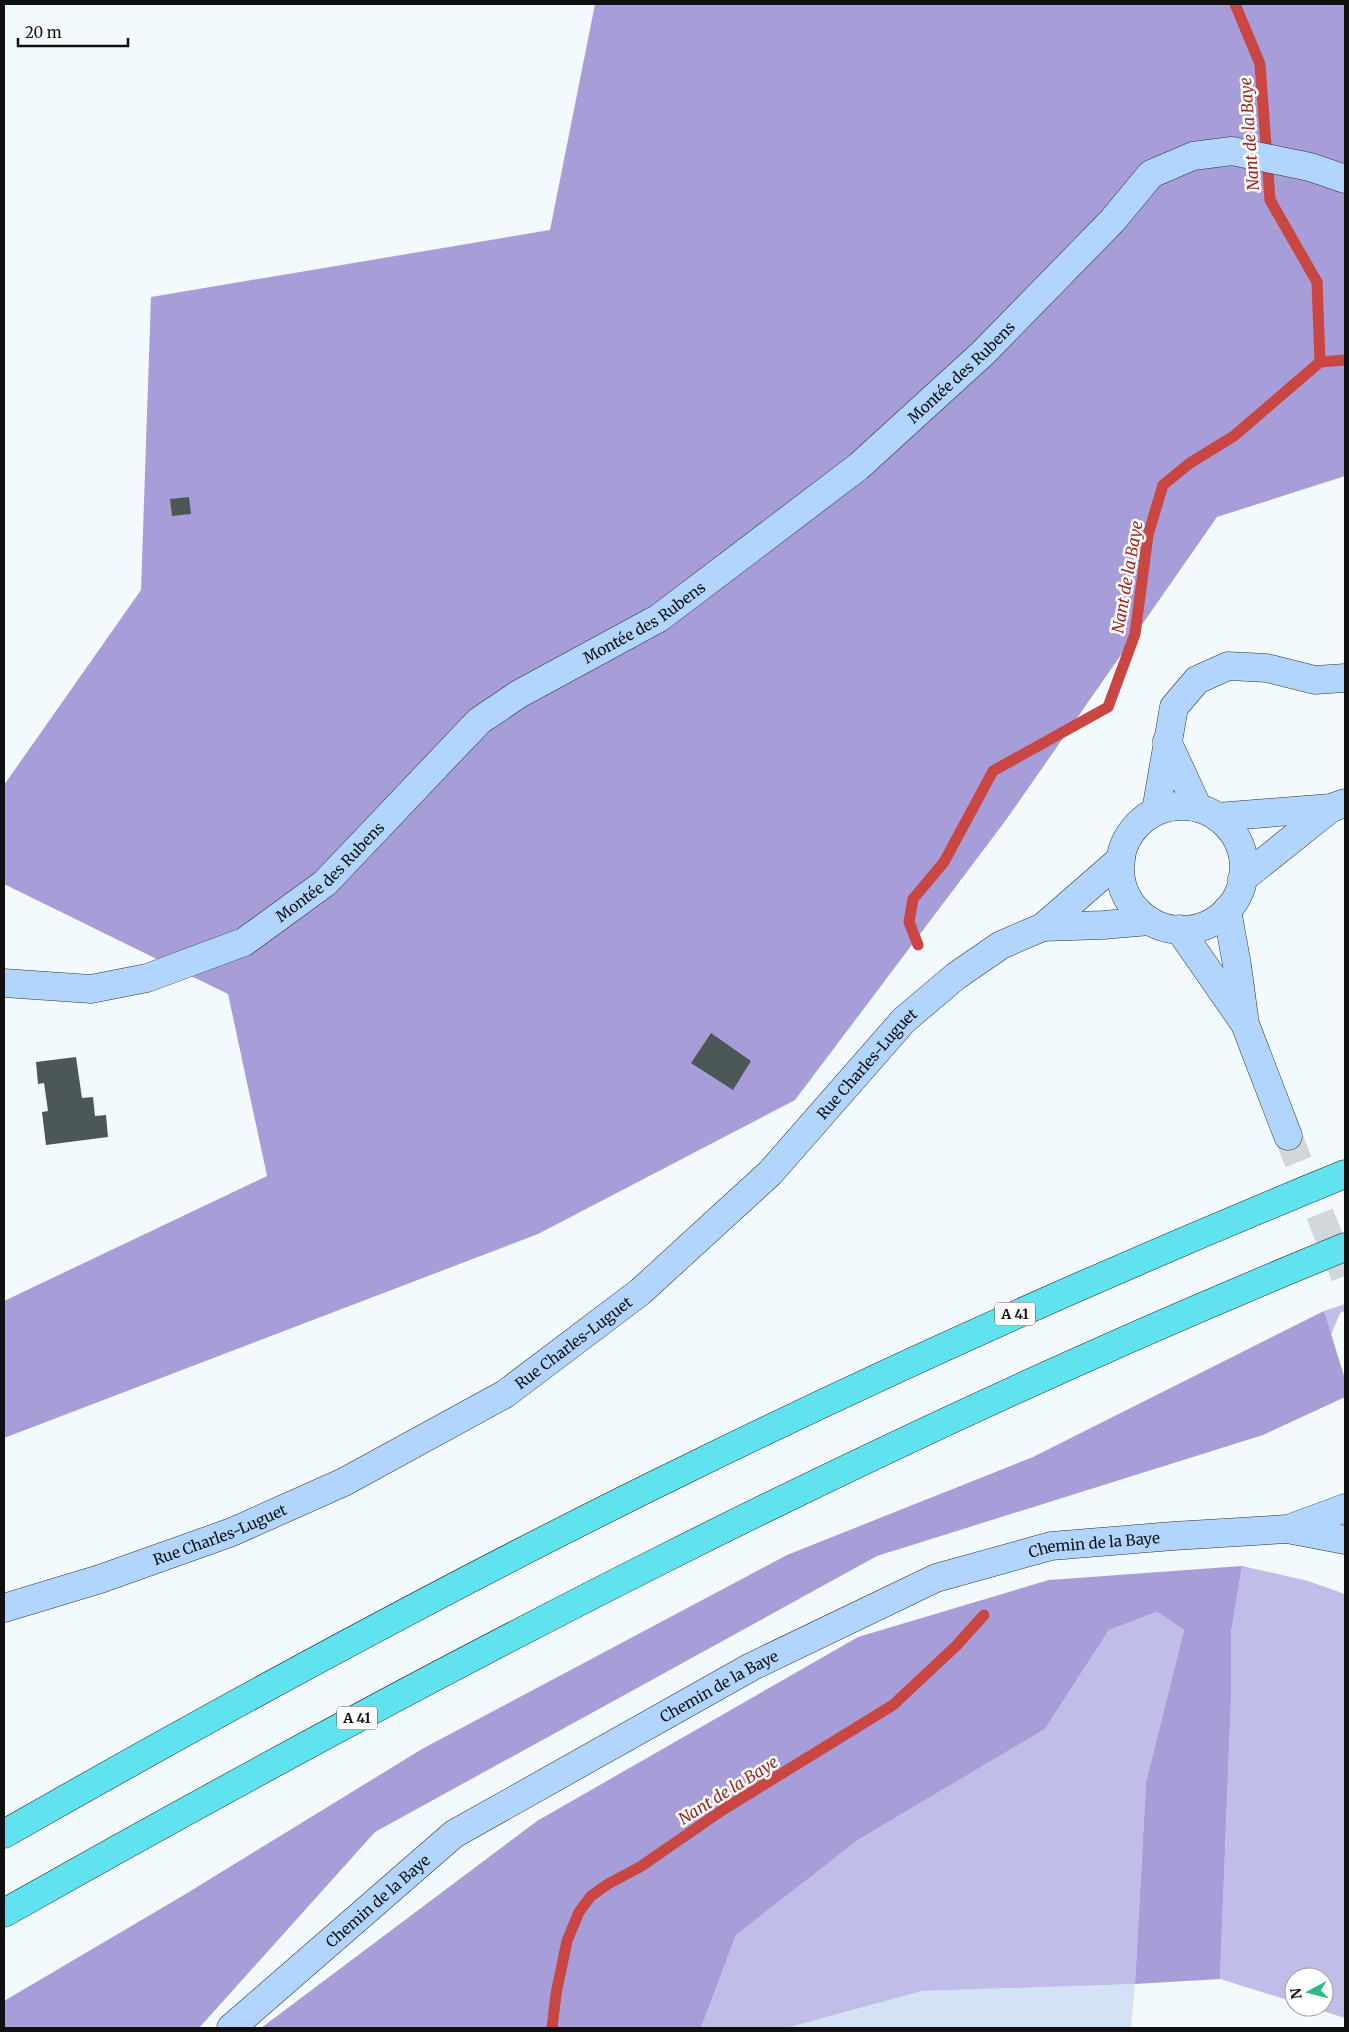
<svg xmlns="http://www.w3.org/2000/svg" width="1349" height="2032" font-family="Merriweather,serif">
  <style>
    .farmland { fill: #d3e2f4 }
    .green { fill: #c1bde9 }
    .forest { fill: #a79dd9 }
    .lines { fill: none; stroke-linecap: round; stroke-linejoin: round }
    .stream { stroke: #c94643; stroke-width: 11 }
    .building { fill: #4c5858 }
    .secondary-tunnel { stroke: #d1d7da; stroke-width: 28; stroke-dasharray: 28 14; stroke-linecap: butt }
    .secondary-casing { stroke: #323232; stroke-width: 29 }
    .highway-casing { stroke: #212121; stroke-width: 29 }
    .secondary { stroke: #b1d5fc; stroke-width: 28 }
    .highway { stroke: #61e3ef; stroke-width: 28 }
    .labels { text-anchor: middle; dominant-baseline: central; stroke-width: 5; stroke-linejoin: round; paint-order: stroke }
    .shield { fill: #fff; stroke: #585858; stroke-width: 1 }
    .shield-label { font-size: 14px; font-weight: bold; fill: #101010 }
    .street-label { font-size: 15px; fill: #101010; stroke: #fff }
    .water-label { font-size: 16px; font-style: italic; fill: #9e241c; stroke: #fff }
  </style>
  <rect width="100%" height="100%" fill="#f3fafe"/>
  <!-- farmland -->
  <path class="farmland" d="M1135,1984L1131,2028H787L922,1991Z"/>
  <!-- green -->
  <path class="green" d="M1345,1304V1311L1340,1313L1331,1335L1324,1311Z
    M1242,1566L1308,1581L1345,1594V2018L1310,2007H1324V1977H1294V2002L1220,1979L1231,1699V1633Z
    M1157,1612L1184,1630L1146,1782L1135,1984L922,1991L787,2028H701L736,1935L858,1840L1045,1729L1109,1630Z"/>
  <!-- forest -->
  <path class="forest" d="M595,4H1345V476L1217,517L1006,820L795,1100L538,1234L4,1438V1301L267,1176L228,994L4,884V785L141,590L151,297L550,230Z
    M1324,1311L1345,1379V1397L1263,1435L877,1556L375,1832L199,2028H4V2001L184,1895L422,1749L787,1555L1033,1457Z
    M1242,1566L1231,1633V1699L1220,1979L1135,1984L1146,1782L1184,1630L1157,1612L1109,1630L1045,1729L858,1840L736,1935L701,2028H261L537,1821L858,1637L1049,1580Z"/>
  <g class="lines">
    <!-- stream -->
    <path class="stream" d="M1320,362L1345,360
      M918,945L909,922L913,899L944,862L993,771L1108,707L1135,634L1148,535L1163,485L1190,463L1234,436L1320,362L1317,282L1270,200L1260,64L1235,4
      M552,2028L556,1994L567,1941L579,1912L591,1896L608,1884L640,1867L721,1811L893,1705L956,1646L984,1615"/>
  </g>
  <!-- building -->
  <path class="building" d="M189,497L191,514L172,516L170,499Z
    M711,1033L751,1061L733,1090L691,1063Z
    M76,1057L82,1098L93,1097L95,1116L106,1115L108,1137L46,1145L42,1112L48,1111L44,1083L38,1084L36,1062Z"/>
  <g class="lines">
    <!-- secondary-tunnel -->
    <path class="secondary-tunnel" d="M1288,1136L1345,1276"/>
    <defs>
      <g id="secondary">
        <path d="M1167,741L1198,808"/>
        <circle cx="1182" cy="868" r="62"/>
        <path d="M1156,811L1174,707L1197,680L1228,666L1267,668L1315,680L1345,678"/>
        <path d="M1217,817L1331,808L1345,803"/>
        <path d="M1242,879L1331,808"/>
        <path d="M1227,910L1237,965L1244,1017"/>
        <path d="M1043,927L1103,925L1150,921"/>
        <path d="M1179,929L1245,1024L1288,1136"/>
        <path id="s1" d="M4,983L91,989L147,978L244,942L325,883L479,721L519,694L659,618L858,467L983,353L1113,220L1151,174L1193,156L1232,151L1310,167L1345,179"/>
        <path d="M1288,1529L1345,1508"/>
        <path id="s2" d="M4,1608L100,1579L232,1532L344,1482L505,1394L640,1292L770,1173L904,1020L956,976L1001,945L1043,927L1121,859"/>
        <path id="s3" d="M231,2028L454,1834L751,1667L936,1578L1051,1546L1173,1536L1287,1529L1345,1540"/>
      </g>
      <path id="highway" d="M4,1834C230,1705 459,1580 693,1466C907,1361 1125,1264 1345,1174
        M4,1913C439,1667 882,1436 1345,1247"/>
    </defs>
    <!-- secondary casing -->
    <use href="#secondary" class="secondary-casing"/>
    <!-- highway casing -->
    <use href="#highway" class="highway-casing"/>
    <!-- secondary -->
    <use href="#secondary" class="secondary"/>
    <!-- highway -->
    <use href="#highway" class="highway"/>
  </g>
  <g class="labels">
    <!-- shield labels -->
    <g class="shield">
      <rect x="995" y="1302.5" width="40" height="23" rx="4"/>
      <rect x="337" y="1706.5" width="40" height="23" rx="4"/>
    </g>
    <g class="shield-label">
      <text x="1015" y="1314">A 41</text>
      <text x="357" y="1718">A 41</text>
    </g>
    <!-- street labels -->
    <g class="street-label">
      <text stroke="none"><textPath href="#s1" startOffset="1169">Montée des Rubens</textPath></text>
      <text stroke="none"><textPath href="#s1" startOffset="764">Montée des Rubens</textPath></text>
      <text stroke="none"><textPath href="#s1" startOffset="359">Montée des Rubens</textPath></text>
      <text stroke="none"><textPath href="#s2" startOffset="1038">Rue Charles-Luguet</textPath></text>
      <text stroke="none"><textPath href="#s2" startOffset="632">Rue Charles-Luguet</textPath></text>
      <text stroke="none"><textPath href="#s2" startOffset="228">Rue Charles-Luguet</textPath></text>
      <text stroke="none"><textPath href="#s3" startOffset="1004">Chemin de la Baye</textPath></text>
      <text stroke="none"><textPath href="#s3" startOffset="599">Chemin de la Baye</textPath></text>
      <text stroke="none"><textPath href="#s3" startOffset="194">Chemin de la Baye</textPath></text>
    </g>
    <!-- water labels -->
    <g class="water-label">
      <text transform="translate(1249 134) rotate(-94)">Nant de la Baye</text>
      <text transform="translate(1127 577) rotate(-80)">Nant de la Baye</text>
      <text transform="translate(728 1790) rotate(-32)">Nant de la Baye</text>
    </g>
  </g>
  <!-- border -->
  <rect width="1349" height="2032" fill="none" stroke="#101010" stroke-width="10"/>
  <!-- north arrow -->
  <g transform="translate(1309 1992) rotate(263)"><circle r="24" fill="#ffffff" stroke="#9f9f9f"/>
  <path d="M0-4L9 19L0 12L-9 19Z" fill="#2cbc7f"/>
  <text y="-8" font-size="14" font-weight="bold" text-anchor="middle" fill="#101010">N</text>
  </g>
  <!-- scale -->
  <path d="M18 38v8h110v-8" fill="none" stroke="#101010" stroke-width="2.5"/>
  <text x="25" y="38" font-size="15" fill="#101010" stroke="#ffffff" stroke-width="4" paint-order="stroke">20 m</text>
</svg>
